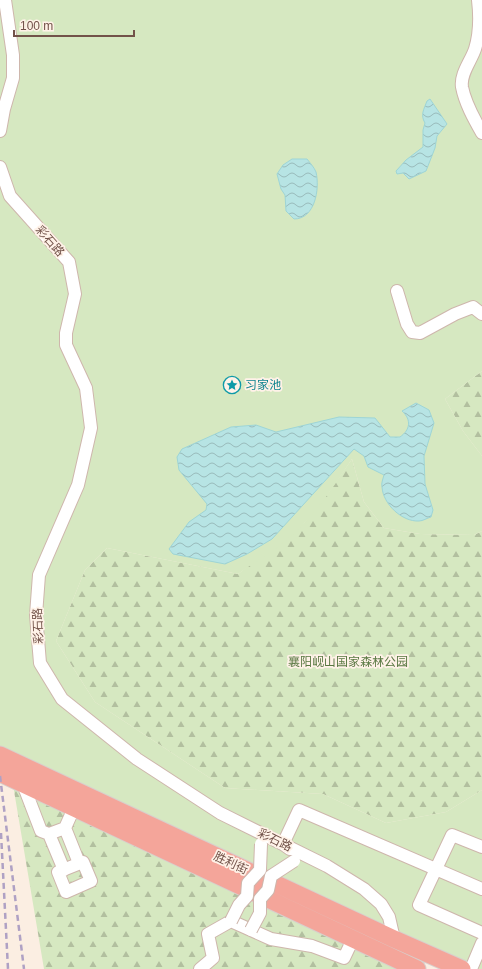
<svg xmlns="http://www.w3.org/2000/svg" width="482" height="969" font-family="Arial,'Noto Sans SC',sans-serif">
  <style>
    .forest { fill: url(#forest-firs) }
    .park { fill: #d6e8c1 }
    .water { fill: url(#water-waves); stroke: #9ed5d6 }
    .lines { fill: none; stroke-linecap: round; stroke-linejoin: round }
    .minor-casing { stroke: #ceb6ac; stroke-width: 14 }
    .highway-casing { stroke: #d8cfcc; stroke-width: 19 }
    .minor { stroke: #fff; stroke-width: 12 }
    .highway { stroke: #f4a59a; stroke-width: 17 }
    .rail { stroke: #afa1c4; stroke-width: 2.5; stroke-dasharray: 6 4; stroke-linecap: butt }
    .minor-bridge-casing { stroke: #ceb6ac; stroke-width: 14; stroke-linecap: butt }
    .minor-bridge { stroke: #fff; stroke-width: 12 }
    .labels { text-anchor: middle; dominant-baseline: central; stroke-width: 3.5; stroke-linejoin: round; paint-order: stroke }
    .street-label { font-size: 12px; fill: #725249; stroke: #fff2e8 }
    .culture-label { font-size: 12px; fill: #0d838f; stroke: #fff2e8; text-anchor: start }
    .park-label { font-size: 12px; fill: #597842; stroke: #fff2e8 }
  </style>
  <defs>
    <pattern id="forest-firs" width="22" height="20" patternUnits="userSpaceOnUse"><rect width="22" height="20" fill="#d6e8c1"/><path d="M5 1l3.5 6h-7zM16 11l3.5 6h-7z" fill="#b2bf9f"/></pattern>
    <pattern id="water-waves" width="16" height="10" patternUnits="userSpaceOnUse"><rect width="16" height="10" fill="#b7e4e4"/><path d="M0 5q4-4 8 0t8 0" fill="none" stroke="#9bb"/></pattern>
  </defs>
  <rect width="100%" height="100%" fill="#fbeee2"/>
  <!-- forest -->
  <path class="forest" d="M482,371V456L463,431L445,399Z
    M352,459L364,502L384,528L420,534L474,535L482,531V790L446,812L386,823L323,794L225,788L95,702L56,641L85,570L107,548L238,574L304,523L329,492Z
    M12,779L417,969H44Z"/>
  <!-- park -->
  <path class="park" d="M0,0H482V371L445,399L463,431L482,456V531L474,535L420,534L384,528L364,502L352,459C332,489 312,520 284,542C270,554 253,563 238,574L107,548L85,570L56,641L95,702L225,788L323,794L386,823L446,812L482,790V969H462L394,939L0,781Z"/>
  <!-- water -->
  <path class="water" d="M430,99L447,124L437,136L435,148L426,171L409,179L403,173L397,174L396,171L406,160L423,147V130L425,123C420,115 424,109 427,101Z
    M292,159H307C310,163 314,167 316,172C320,189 315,219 294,219L286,211L285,195L281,189L277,174L283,165Z
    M416,403L429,410L434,423L424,456L425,484L433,510L431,517C427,518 423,521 419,521C402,522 383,504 382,487C381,483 383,479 384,475L368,467L364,456L354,449L272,539L247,554L225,564L173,554L169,549L189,522L206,510L207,504L179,470L177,457L182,449L231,427L256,425L276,432L339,417L375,418L390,437H400C410,430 412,420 402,411Z"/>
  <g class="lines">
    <defs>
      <path id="minor" d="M478,0C480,17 480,33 475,49C471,61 460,74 462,87C465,103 474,119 482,133
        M0,131L4,109L13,78V55L5,0
        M0,167L10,196L69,262L75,294L66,333V345L86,388L91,428L78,485L39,575L36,615L40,663L62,699L137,759L220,813L327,866L364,889L381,904L389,917L394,939
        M397,291L407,324L412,332L420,333L455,314L473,307L482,314
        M23,784L41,831L49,834L65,828L74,808
        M65,828L79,863
        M49,834L64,870
        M482,847L452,835L419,905L482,933
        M290,849L283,844L299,810L482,889
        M83,862L91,881L66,892L58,872Z
        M200,969L213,958L208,934L231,921L271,939L312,946L344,958L353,939
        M471,969L482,943"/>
      <path id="highway" d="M0,755L394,939L462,969
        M0,773L417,969"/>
    </defs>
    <!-- minor casing -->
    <use href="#minor" class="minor-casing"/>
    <!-- highway casing -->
    <use href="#highway" class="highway-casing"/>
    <!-- minor -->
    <use href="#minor" class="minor"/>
    <!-- highway -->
    <use href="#highway" class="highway"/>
    <!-- rail -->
    <path class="rail" d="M0,776L24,969
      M1,833L8,969"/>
    <defs>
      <path id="minor-bridge" d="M231,921L239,905L247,896L248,883L260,870L261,844
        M251,930L260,913V899L268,890L271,876L294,861"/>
    </defs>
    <!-- minor-bridge casing -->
    <use href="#minor-bridge" class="minor-bridge-casing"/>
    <!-- minor-bridge -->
    <use href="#minor-bridge" class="minor-bridge"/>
  </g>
  <!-- icons -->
  <defs>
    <symbol id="sight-ring" viewBox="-11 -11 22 22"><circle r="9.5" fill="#fff2e8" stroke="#0f9aa8" stroke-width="1.5"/><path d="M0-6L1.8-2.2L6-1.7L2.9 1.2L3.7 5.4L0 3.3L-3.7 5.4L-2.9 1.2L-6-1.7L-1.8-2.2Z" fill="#0f9aa8"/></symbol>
  </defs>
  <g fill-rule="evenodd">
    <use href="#sight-ring" x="222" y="375" width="20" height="20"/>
  </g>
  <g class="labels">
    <!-- street labels -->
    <g class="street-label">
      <text transform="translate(50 241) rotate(48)">彩石路</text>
      <text transform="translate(38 626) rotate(-92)">彩石路</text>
      <text transform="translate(275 840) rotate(26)">彩石路</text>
      <text transform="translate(231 863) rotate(25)">胜利街</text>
    </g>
    <!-- culture labels -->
    <g class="culture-label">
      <text x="245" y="385">习家池</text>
    </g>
    <!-- park labels -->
    <g class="park-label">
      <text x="348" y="662">襄阳岘山国家森林公园</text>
    </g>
  </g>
  <!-- scale -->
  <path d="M14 30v6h120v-6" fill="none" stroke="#725249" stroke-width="2"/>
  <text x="20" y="30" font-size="12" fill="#725249" stroke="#fff2e8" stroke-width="3" paint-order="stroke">100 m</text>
</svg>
